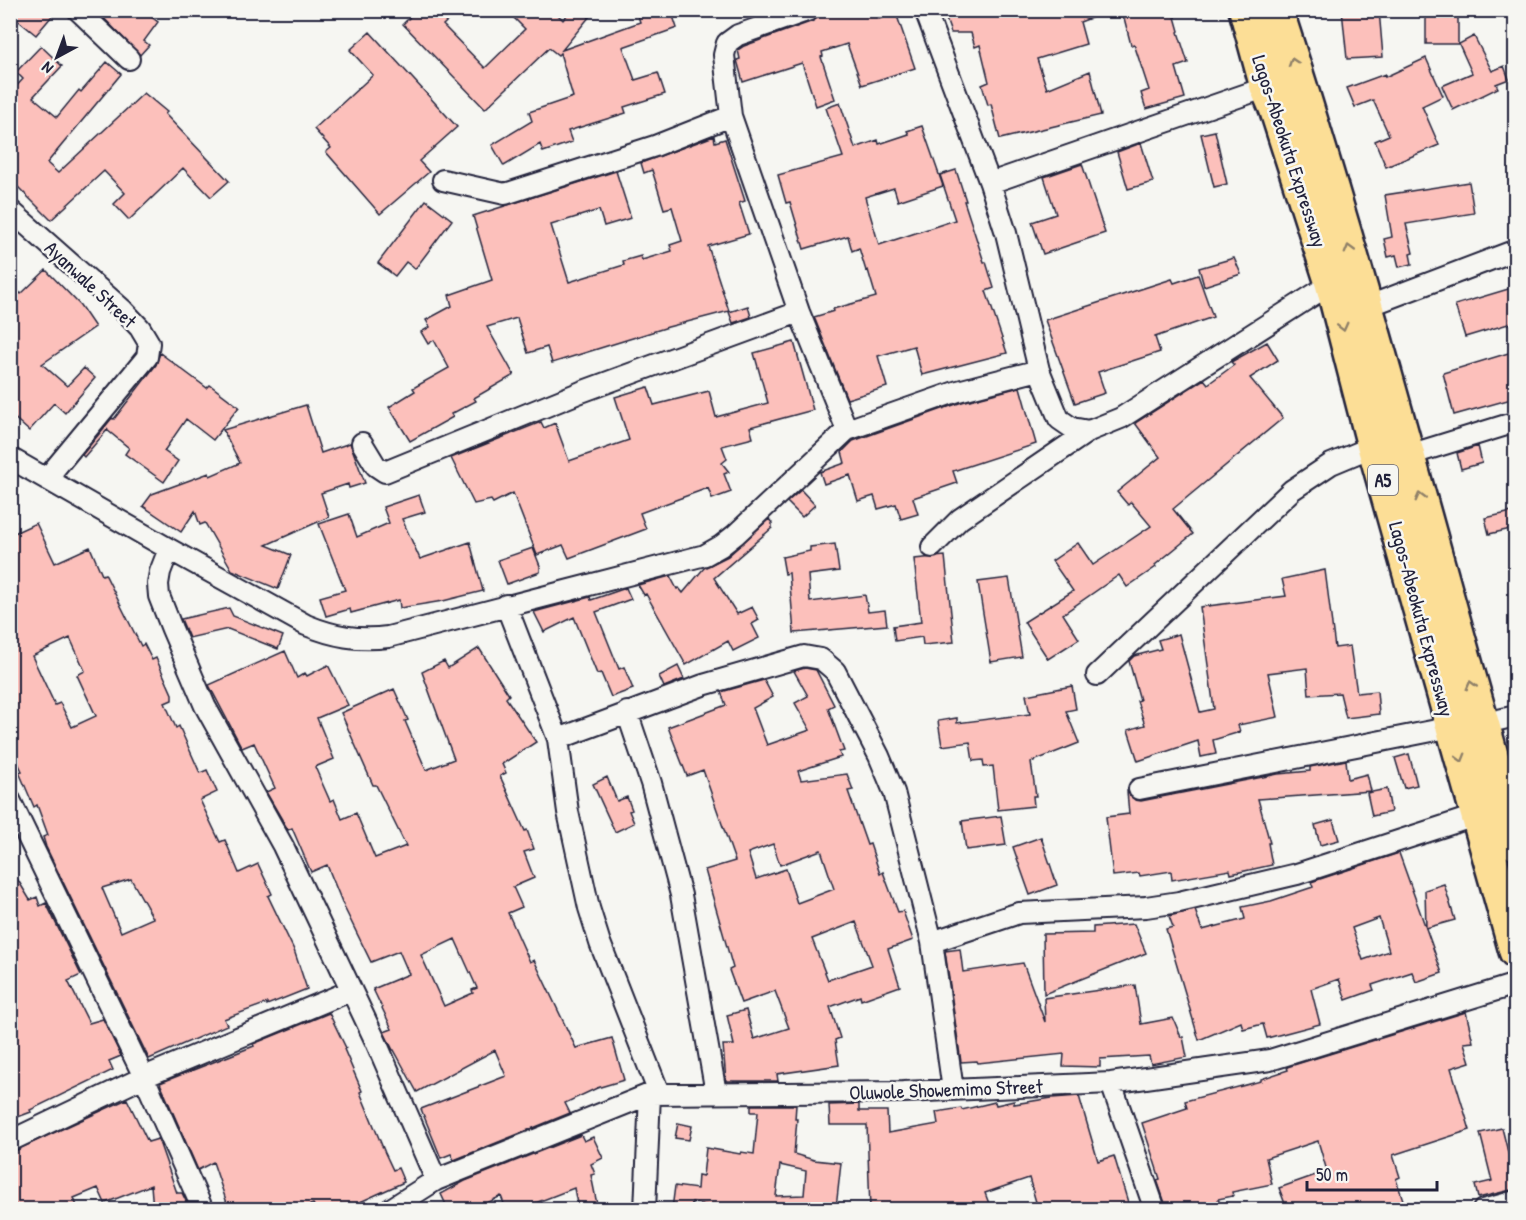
<svg xmlns="http://www.w3.org/2000/svg" width="1526" height="1220" font-family="'Patrick Hand',sans-serif">
  <style>
    .building { fill: #fcc0bb; stroke: #22223b; stroke-width: 1.5; fill-rule: evenodd }
    .lines { fill: none; stroke-linecap: round; stroke-linejoin: round }
    .street-casing { stroke: #22223b; stroke-width: 24 }
    .highway-casing { stroke: #22223b; stroke-width: 38 }
    .street { stroke: #f6f6f2; stroke-width: 20 }
    .highway { stroke: #fcde96; stroke-width: 33 }
    .oneway { stroke: #8f8068 }
    .labels { text-anchor: middle; dominant-baseline: central; stroke-width: 5; stroke-linejoin: round; paint-order: stroke }
    .shield { fill: #f6f6f2; stroke: #626272; stroke-width: 1.5 }
    .shield-label { font-size: 18px; font-weight: bold; fill: #22223b }
    .street-label { font-size: 20px; fill: #22223b; stroke: #f6f6f2 }
  </style>
  <rect width="100%" height="100%" fill="#f6f6f2"/>
  <filter id="ink" filterUnits="userSpaceOnUse"><feTurbulence type="fractalNoise" baseFrequency=".0167" numOctaves="2"/><feDisplacementMap in="SourceGraphic" scale="12" xChannelSelector="R" yChannelSelector="G"/><feConvolveMatrix kernelMatrix="1 2 1 2 8 2 1 2 1" color-interpolation-filters="sRGB"/></filter>
  <g filter="url(#ink)">
    <!-- building -->
    <path class="building" d="M10,10H57L36,35L10,14Z
      M96,10H142L158,22L144,41L149,45L140,55Z
      M417,10H459L443,25L485,68L525,29L506,10H553L563,20L571,10H595L562,50L640,22L636,10H671L677,28L623,47L635,80L658,73L665,94L624,107L626,113L568,131L572,142L543,152L540,144L504,166L492,145L532,121L529,112L573,97L560,53L558,55L549,48L485,109L403,24Z
      M877,10L879,19L896,13L915,68L862,85L847,44L822,52L823,56L821,57L835,99L816,106L802,63L743,82L737,60L740,59L738,50L744,46L813,21L818,17L821,10Z
      M946,10H1107V12L1080,22L1086,44L1037,59L1047,89L1090,71L1101,115L1000,139L991,104L988,105L982,85L989,82L980,45L975,47L971,33H951L946,19L949,18Z
      M1122,10H1173L1179,31L1178,32L1188,63L1176,67L1185,98L1146,109L1141,93L1149,90L1134,44L1131,45Z
      M1342,10H1379L1383,57L1347,59Z
      M1426,10H1458V44H1426Z
      M370,32L457,127L419,161L429,172L380,214L326,152L331,148L314,129L373,75L350,50Z
      M1474,36L1492,71L1504,66L1509,79L1496,84L1498,88L1453,110L1442,86L1472,73L1459,44Z
      M41,46L62,66L33,97L57,117L79,90L81,92L107,62L121,74L47,163L58,173L144,93L167,112L165,114L229,181L211,197L183,168L129,220L114,204L125,193L104,171L51,220L10,179V93L23,79L16,72Z
      M1426,58L1443,96L1422,106L1439,145L1386,167L1375,141L1389,135L1373,100L1355,107L1347,88L1385,74V77Z
      M840,103L855,148L878,140L879,144L909,134L907,131L922,126L943,186L898,201L894,188L865,197L879,245L955,220L940,175L956,170L966,201H964L984,262H986L994,288L986,291L1007,353L922,375L914,346L878,356L887,387L847,399L814,317L834,311L833,309L876,297L868,270L866,271L859,248L852,251L848,236L804,249L790,202L786,203L778,175L843,157L826,108Z
      M1215,131L1227,184L1214,187L1201,134Z
      M714,136L715,142L725,139L745,201L739,203L749,234L708,246L729,311L668,327L552,363L547,347L528,353L517,318L487,327L514,375L474,398L476,401L451,414L453,417L410,441L389,407L415,391L413,388L449,368L434,340L428,344L421,332L430,327L426,320L452,306L449,295L492,280L473,216L616,171L631,218L604,226L599,210L551,225L569,282L624,265L623,261L641,256L642,260L672,251L670,245L682,241L672,207L664,209L652,170L644,173L641,163Z
      M1141,143L1153,182L1128,189L1117,152Z
      M1082,164L1105,233L1043,254L1032,222L1056,214L1044,177Z
      M1469,182L1474,213L1406,224L1413,253L1410,254L1412,264L1399,267L1396,255L1388,257L1384,239L1392,237L1385,195Z
      M426,200L452,220L415,269L406,262L395,276L378,263Z
      M1234,258L1241,274L1204,286L1199,268Z
      M46,270L80,305L95,327L42,364L67,386L84,368L95,378L65,413L54,403L29,431L10,414V340L16,334L10,328V283L21,294Z
      M1198,275L1213,317L1155,337L1160,352L1098,372L1105,393L1075,403L1045,320L1172,279L1174,283Z
      M1515,287V322L1465,337L1455,305Z
      M748,306L751,317L733,323L729,312Z
      M794,342L813,410L750,427L753,438L722,446L727,459L722,463L729,472L724,474L731,492L712,499L708,488L640,513L646,529L569,558L563,545L537,555L513,493L493,503L491,500L474,504L451,458L541,422L544,428L555,423L569,461L629,440L615,397L648,387L654,405L709,391L716,417L768,403L754,353Z
      M1267,342L1278,360L1250,378L1283,418L1173,509L1193,534L1155,565L1156,567L1127,587L1119,575L1063,614L1079,639L1048,659L1024,622L1073,591L1052,561L1078,543L1093,565L1151,526L1131,502L1128,505L1117,492L1160,457L1135,423L1204,379L1208,384L1234,365L1231,362Z
      M1515,351V398L1454,415L1443,373Z
      M160,353L207,388L210,385L239,407L213,440L186,419L164,451L178,461L164,482L125,454L129,448L107,430L108,429L84,457L82,455L112,418L114,419L156,365Z
      M1020,387L1036,444L953,471L957,483L913,498L918,514L901,519L896,504L878,509L874,496L858,501L850,475L824,484L820,472L845,463L842,452L853,441L962,402Z
      M306,405L321,453L350,443L365,483L349,488L348,484L321,493L329,517L266,545L291,555L278,589L232,570L205,523L200,525L195,511L181,532L143,506L152,494L209,473L210,476L240,463L223,430Z
      M1478,446L1482,463L1461,469L1457,453Z
      M801,490L815,505L802,517L787,502Z
      M419,495L425,512L402,519L420,559L470,542L483,591L443,601L400,608L399,600L351,613L350,609L326,616L320,597L345,590L319,524L349,514L357,537L389,523L383,507Z
      M1512,512L1515,528L1489,534L1485,518Z
      M769,519L772,523V528L714,578L737,614L752,607L759,620L752,624L759,638L733,651L728,641L686,665L646,594L644,595L638,585L670,576L677,589L679,588L683,593L704,568L728,556Z
      M36,523L55,563L90,547L102,575L105,574L141,646L144,644L152,660L156,658L172,694V700L165,703L176,728L179,726L200,773L207,770L217,792L200,800L220,842L225,840L239,873L258,864L272,894L268,896L294,950L307,989L267,1005V1003L224,1019L227,1025L149,1059L46,847L43,837L48,835L37,805L34,807L19,772L22,771L10,746V535ZM70,638L85,671L77,675L96,716L72,727L60,703L55,705L32,656ZM131,879L153,918L121,932L102,888Z
      M835,544L839,571L808,575L810,602L865,595L868,612L885,610L887,625L794,633L789,573L785,574L782,557L810,551V547Z
      M533,548L540,566V572L507,584L498,560Z
      M945,556L954,642L923,645L922,637L895,641L893,626L921,622L914,559Z
      M1325,570L1335,648L1350,646L1357,693L1377,691L1379,714L1346,718L1340,693L1309,695L1307,668L1268,673L1278,717L1238,725L1240,732L1213,740L1216,754L1201,757L1198,741L1138,761L1128,730L1145,725L1137,701L1140,700L1129,661L1134,656L1161,649L1158,640L1179,634L1200,712L1214,709L1200,607L1286,596L1282,579Z
      M1009,578L1022,657L991,662L978,582Z
      M626,588L631,599L596,612L619,669L624,667L633,689L611,697L601,673L597,674L574,617L544,632L534,612L590,597L591,600Z
      M229,608L233,616L283,636L278,649L228,629L189,638L181,619Z
      M479,648L509,695L506,698L536,742L502,764L506,773L500,776L525,831L527,830L534,849L524,852L534,878L513,887L522,907L508,913L530,962L534,960L576,1048L612,1038L624,1080L597,1088L565,1103L570,1113L454,1160L451,1154L441,1158L421,1109L506,1076L495,1050L417,1092L394,1050H393L384,1032L392,1029L373,989L409,974L399,951L371,962L344,907L327,865L311,872L292,828L288,830L266,792L275,788L254,743L242,748L209,685L285,651L297,678L305,673L307,676L328,665L348,705L317,718L334,759L315,767L330,801L334,799L342,819L356,813L375,858L406,846L376,785H373L341,713L394,689L408,720L405,721L426,770L454,759L422,672L444,661L448,668ZM455,939L477,988L472,990L473,993L444,1006L421,955Z
      M678,666L684,679L664,687L659,676Z
      M805,668L816,670L834,705L828,708L844,751L839,752L841,757L798,771L801,780L847,774L853,790L848,791L867,845L870,844L880,874L883,872L898,912L903,911L913,940L888,949L900,986L861,1000L860,996L830,1007L840,1038L835,1040L839,1065L777,1074L778,1081H726L723,1045H734L727,1015L746,1010L754,1039L789,1028L775,991L741,1003L729,970L733,968L705,870L735,861L703,770L687,776L668,727L726,705L721,692L764,680L773,697L753,708L767,745L810,730L795,703L808,696L794,671ZM773,844L780,865L821,850L834,889L797,903L786,869L756,879L748,853ZM856,922L872,965L828,980L812,939Z
      M1072,686L1076,709L1066,711L1079,743L1031,762L1036,796H1033L1034,806L998,810L993,766L984,767L983,760L973,761L970,742L942,746L938,721L957,718V723L1030,714L1026,695Z
      M1409,754L1417,785L1404,788L1395,758Z
      M1346,760L1348,779L1367,774L1371,791L1258,799L1270,843H1268L1272,865L1231,874L1230,870L1172,880L1171,871L1140,876L1139,873L1113,876L1106,817L1129,814L1127,791L1135,800L1141,801L1278,774L1310,771V767Z
      M607,777L617,801L627,797L632,810L629,811L634,823L615,832L593,784Z
      M1387,789L1391,812L1372,816L1367,793Z
      M1001,816L1006,845L966,850L962,821Z
      M1333,820L1339,840L1320,845L1315,825Z
      M1041,837L1057,885L1030,895L1013,847Z
      M1399,853L1442,973L1416,982L1412,972L1372,985L1374,990L1346,1000L1339,979L1311,989L1320,1024L1267,1038L1263,1024L1243,1029L1241,1022L1199,1040L1166,929L1173,927L1169,916L1195,910L1202,930L1245,919L1242,907L1271,901L1313,887L1311,882ZM1379,918L1389,951L1363,960L1352,928Z
      M10,867L30,900L37,897L40,906L46,903L81,975L68,981L89,1023L103,1019L121,1056L109,1061L113,1070L30,1110L31,1112L10,1120Z
      M1444,884L1455,920L1426,928L1425,890Z
      M1134,924L1146,953L1044,994L1043,934L1093,933V927Z
      M960,949L963,972L1023,963L1045,1022L1044,998L1135,985L1141,1024L1173,1018L1181,1037H1183L1187,1057L1151,1064L1149,1056L1100,1059V1067L1063,1066L1064,1054L978,1063L977,1061L961,1062L945,951Z
      M1466,1012L1473,1042L1464,1043L1470,1062L1451,1068L1470,1130L1393,1155L1400,1177L1396,1179L1403,1200L1380,1209H1287L1279,1188L1327,1171L1318,1141L1266,1158L1272,1184L1232,1192L1233,1196L1218,1199L1223,1209H1167L1157,1180L1160,1179L1142,1123L1187,1108L1185,1101L1261,1081V1079L1288,1070L1287,1067Z
      M329,1013L346,1048L344,1049L362,1091L360,1092L385,1153L393,1170L398,1168L404,1182L345,1209H316L313,1204L300,1209H229L213,1162L198,1170L160,1083L254,1046L253,1044Z
      M1079,1096L1098,1161L1114,1156L1130,1209H1038L1029,1178L985,1193L991,1209H870L867,1125H830L829,1105L859,1104V1111H887L888,1133L938,1124L936,1112L961,1108L962,1110L995,1102L996,1105L1014,1101V1104L1052,1098Z
      M127,1099L148,1142L158,1139L177,1193H182L190,1209H153L151,1185L105,1203L98,1188L74,1198L78,1209H17L10,1192V1153Z
      M751,1105H796L795,1119H797L794,1154L814,1160L841,1163L836,1208L816,1206V1209H722L692,1202L691,1209H672L675,1186L697,1189L698,1175L703,1176L706,1148L740,1154L741,1152L754,1154L758,1112H751ZM780,1165L806,1171L804,1195L776,1196Z
      M678,1123L692,1126L689,1140L675,1138Z
      M1502,1128L1515,1180V1189L1478,1198L1475,1185L1492,1181L1480,1133Z
      M581,1135L584,1141L593,1137L603,1158L591,1164L595,1174L591,1175L598,1209H578L574,1188L520,1209H506L501,1196L475,1209H448L441,1194L465,1181Z"/>
    <g class="lines">
      <defs>
        <path id="street" d="M78,10L129,59
          M809,10L738,35L727,43L724,55L731,116L799,312L847,430
          M925,10L990,183L1006,233L1039,370
          M443,180L505,194L655,146L731,116
          M990,183L1267,87
          M10,210L123,310L140,328L149,343L147,357L47,478
          M1366,307L1516,250
          M362,443L376,466L385,472L581,392L799,312
          M1409,455L1516,422
          M10,458L169,549L306,625C333,636 358,641 388,637L705,555L721,546L735,535L847,430L958,391L1039,370L1059,419L1072,428L1089,431L1121,418L1332,283
          M932,547L960,519L1089,431
          M169,549L160,572L158,584L159,596L172,629L205,706L283,846L376,1042L436,1180
          M506,605L558,739L568,812L589,908L600,943L659,1093
          M1097,675L1292,490L1331,464L1374,446
          M627,712L651,783L681,895L716,1093
          M1481,724L1516,716
          M558,739L703,685L804,656L821,659L835,671L879,756L894,792L932,942L953,1090
          M1139,789L1452,727
          M10,800L144,1077L203,1210
          M932,942L1019,913L1146,907L1179,902L1297,874L1478,815
          M1111,1083L1155,1210
          M10,1141L144,1077L350,991
          M389,1210L436,1180L650,1094L903,1092L1111,1083L1270,1060L1516,984
          M645,1210L650,1094
          M1483,1210L1516,1201"/>
        <path id="highway" d="M1246,10L1267,87L1276,108L1332,283L1374,446L1516,951
          M1276,10C1365,285 1436,565 1516,843"/>
      </defs>
      <!-- street casing -->
      <use href="#street" class="street-casing"/>
      <!-- highway casing -->
      <use href="#highway" class="highway-casing"/>
      <!-- street -->
      <use href="#street" class="street"/>
      <!-- highway -->
      <use href="#highway" class="highway"/>
    </g>
    <!-- one-way arrows -->
    <defs><path id="oneway-chevron" d="M-2-3.5L2.5 0L-2 3.5" fill="none" stroke-width="1.6" stroke-linecap="round" stroke-linejoin="round" transform="scale(1.5)"/></defs>
    <g class="oneway">
      <use href="#oneway-chevron" transform="translate(1293 62) rotate(-108)"/>
      <use href="#oneway-chevron" transform="translate(1349 249) rotate(-106)"/>
      <use href="#oneway-chevron" transform="translate(1343 327) rotate(76)"/>
      <use href="#oneway-chevron" transform="translate(1420 497) rotate(-105)"/>
      <use href="#oneway-chevron" transform="translate(1471 685) rotate(-105)"/>
      <use href="#oneway-chevron" transform="translate(1461 758) rotate(74)"/>
    </g>
  </g>
  <g class="labels">
    <!-- shield labels -->
    <rect class="shield" x="1368" y="465" width="30" height="30" rx="4.5"/>
    <g class="shield-label">
      <text x="1383" y="480">A5</text>
    </g>
    <!-- street labels -->
    <g class="street-label">
      <text transform="translate(1290 151) rotate(72)">Lagos-Abeokuta Expressway</text>
      <text transform="translate(91 284) rotate(43)">Ayanwale Street</text>
      <text transform="translate(1422 619) rotate(75)">Lagos-Abeokuta Expressway</text>
      <text transform="translate(946 1089) rotate(-2)">Oluwole Showemimo Street</text>
    </g>
  </g>
  <!-- margin -->
  <rect width="1526" height="1220" fill="none" stroke="#f6f6f2" stroke-width="36"/>
  <rect x="18" y="18" width="1490" height="1184" fill="none" stroke="#22223b" stroke-width="2" filter="url(#ink)"/>
  <!-- north arrow -->
  <g transform="translate(57 57) rotate(221)" stroke="#f6f6f2" stroke-width="4.5" paint-order="stroke">
  <path d="M0-4.5L10 22L0 15L-10 22Z" fill="#22223b"/>
  <text y="-9" font-size="16" font-weight="bold" text-anchor="middle" fill="#22223b">N</text>
  </g>
  <!-- scale -->
  <path d="M1307 1181v9h130v-9" fill="none" stroke="#22223b" stroke-width="3"/>
  <text x="1316" y="1181" font-size="18" fill="#22223b" stroke="#f6f6f2" stroke-width="4.5" paint-order="stroke">50 m</text>
</svg>
